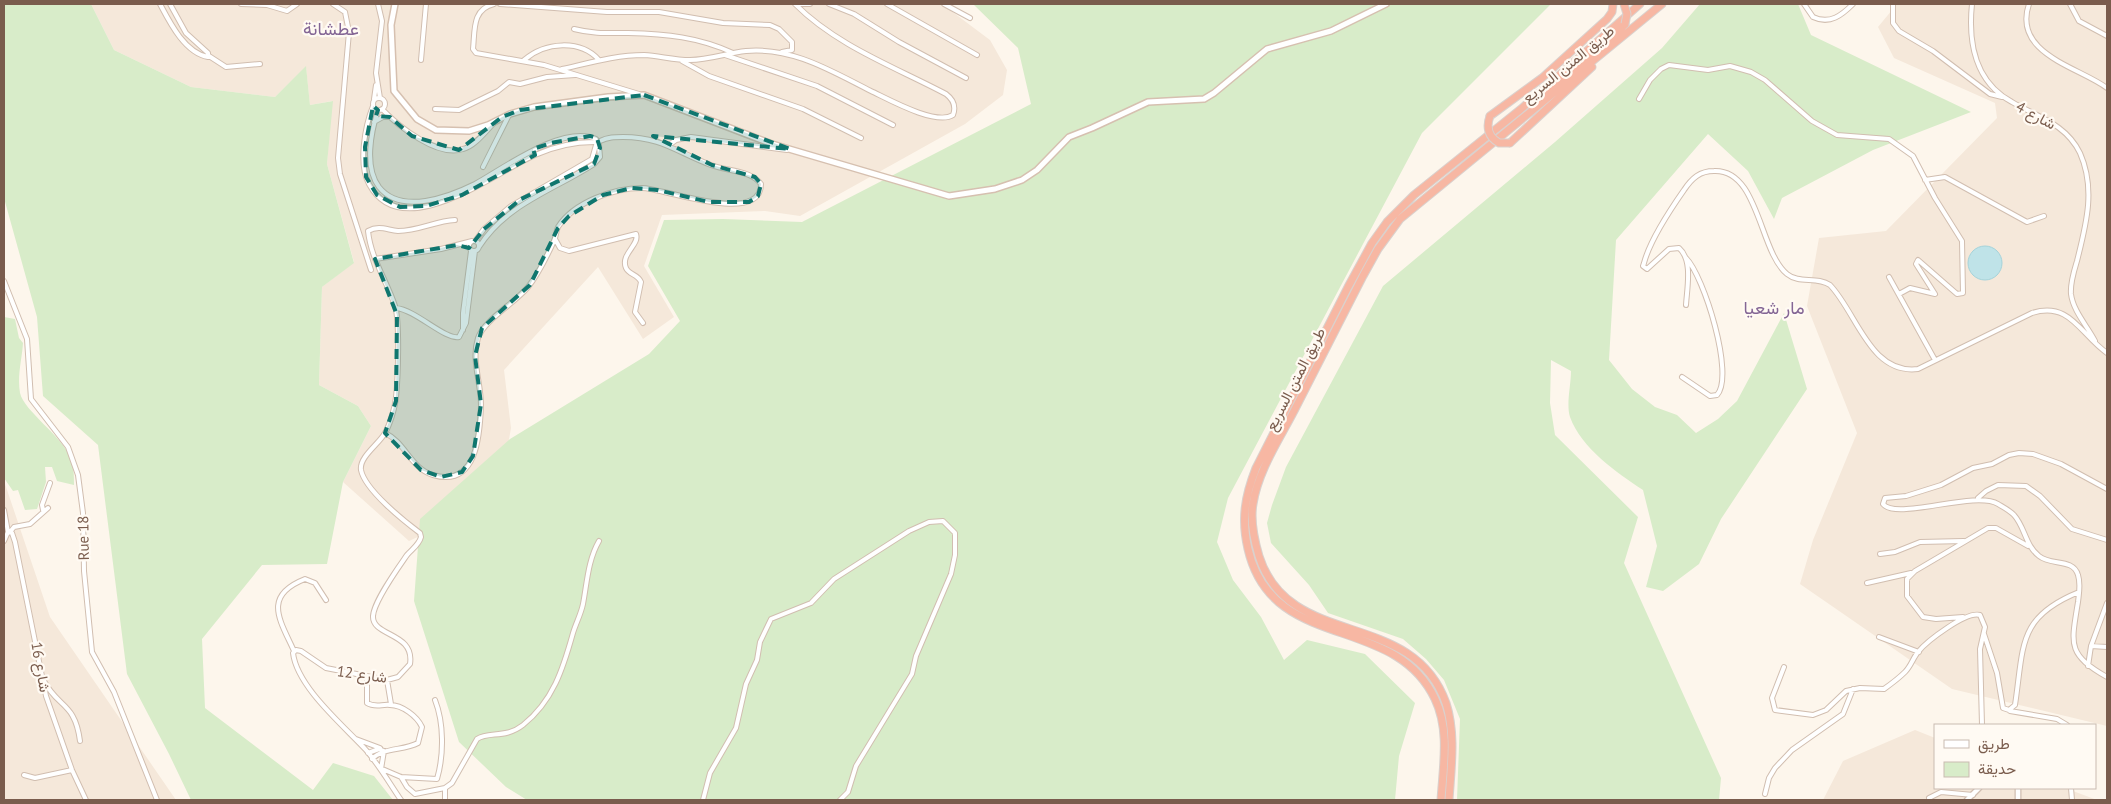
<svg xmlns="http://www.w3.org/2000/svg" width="2111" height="804" font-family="'PT Sans',Vazirmatn,sans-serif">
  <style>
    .residential { fill: #f5e8da }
    .green { fill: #d8ecc9 }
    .water { fill: #bfe3e8; stroke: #a5d3da }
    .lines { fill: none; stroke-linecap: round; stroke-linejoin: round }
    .minor-casing { stroke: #d1beb0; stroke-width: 6 }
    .tertiary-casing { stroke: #d1beb0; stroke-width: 7 }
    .secondary-casing { stroke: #d6c0b0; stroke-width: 8 }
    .motorway-casing { stroke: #dad1cd; stroke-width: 9 }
    .minor { stroke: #fff; stroke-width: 4 }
    .tertiary { stroke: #fff; stroke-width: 4.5 }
    .secondary { stroke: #fff; stroke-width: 5 }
    .motorway { stroke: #f7b7a3; stroke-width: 7 }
    .motorway-bridge-casing { stroke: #dad1cd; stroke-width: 9; stroke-linecap: butt }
    .motorway-bridge { stroke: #f7b7a3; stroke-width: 7 }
    .marked { fill: #0f766e; fill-opacity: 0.2; stroke: #0f766e; stroke-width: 4; stroke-dasharray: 10 6; stroke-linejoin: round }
    .labels { text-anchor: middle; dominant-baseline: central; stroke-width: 4.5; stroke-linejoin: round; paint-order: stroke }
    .street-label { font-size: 15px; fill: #7a5c4d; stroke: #fffaf3 }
    .quarter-label { font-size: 18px; fill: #846695; stroke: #fffaf3 }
  </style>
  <rect width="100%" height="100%" fill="#fdf6ec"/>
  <!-- residential -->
  <path class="residential" d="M91,4H942L990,40L1007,70L1003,95L965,124L800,216L765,211L662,215L644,266L674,317L643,339L598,267L504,370L511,428L501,484L456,519L409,541L343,482L371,426L358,406L319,385L322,287L354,262L327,164L332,101L310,105L306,67L275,97L191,87L114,50Z
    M1897,4H2107V726L1952,689L1800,584L1813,540L1857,433L1807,306L1819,238L1886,231L1997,118L1995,103L1894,58L1878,27Z
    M4,481L50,617L176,800H4Z
    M1915,730L1935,738V788H2065L2097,800H1823L1843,761Z"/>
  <!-- green -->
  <path class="green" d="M4,4H91L114,50L191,87L275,97L306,66L310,105L333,101L327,164L354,263L322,287L319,385L358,406L371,426L343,482L327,564L262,565L202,639L205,708L313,790L333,763L374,776L393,800H191L169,754L127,674L98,445L43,396L37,317L4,198Z
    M973,4H1551L1422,133L1228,498L1217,542L1233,580L1261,617L1284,660L1307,640L1365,654L1415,703L1399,756L1395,800H527L506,787L459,742L414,601L420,519L510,439L649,354L680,321L648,266L664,220L723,219L802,222L1031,104L1018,48Z
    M1700,4H1798L1811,35L1971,112L1873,150L1782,198L1774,219L1748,171L1708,134L1616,240L1609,360L1632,389L1655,407L1677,415L1696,433L1718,419L1737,401L1784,313L1807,389L1721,519L1699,564L1663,591L1646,587L1657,546L1643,490C1617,473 1581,448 1570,417C1566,405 1571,385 1571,371L1551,360L1550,403L1555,435L1638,517L1624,563L1721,778L1719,800H1457L1460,719L1444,680L1426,659L1403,639L1328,613L1309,585L1271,543L1267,523L1272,505L1286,467L1383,286L1555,142L1662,48Z
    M4,317L15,319L19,338L23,343C22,359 17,376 20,393C24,411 62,436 70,457C74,466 74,476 74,485L57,481L52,467H45L46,482L37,509L25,510L18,490L13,491L4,478Z"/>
  <!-- water -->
  <path class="water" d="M1968 263a17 17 0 1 1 34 0a17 17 0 1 1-34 0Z"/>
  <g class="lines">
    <defs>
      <path id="minor" d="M160,4C170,23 185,53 208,57
        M170,4L186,33L208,53V57
        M241,4L267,5L287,11L297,4
        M333,4L345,12L349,32L338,158L340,174L371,270
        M378,4L382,21L376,73L380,98
        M494,4C472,9 475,30 473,49L476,53L544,65L639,94
        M500,4L607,12H659L723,23L770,25L779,29L792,42V50L782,52
        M796,4H810
        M829,4L854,14L899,42L966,78
        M887,4L977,55
        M944,4L970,18
        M1804,4L1813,17C1830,25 1842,15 1853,4
        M1893,4V23L1899,31L1933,51L1990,94L2002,97
        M1972,4C1968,42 1975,82 2012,102C2038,117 2066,124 2080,153C2096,189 2086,225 2077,261C2074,271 2070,283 2071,294C2073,311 2088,327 2095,341
        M2029,4C2012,54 2079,67 2107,88
        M2070,4L2079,21L2107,36
        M574,29C593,34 609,33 628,33C666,34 699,37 733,53
        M725,55L817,86L893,125
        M209,56L226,67L260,64
        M421,60L426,4
        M524,60C545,42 580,39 599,60
        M682,61L709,76L803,109L861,138
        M562,69C589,63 616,55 644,55C660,56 674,60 690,60C709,60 727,53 746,51C793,47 831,71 871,91C888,99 936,126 953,115C956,107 954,100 946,94C895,67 837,46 795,4
        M373 104a6 6 0 1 1 12 0a6 6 0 1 1-12 0Z
        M374,99L376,85
        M1639,99L1650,80L1661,69L1669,65L1708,70L1730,66L1751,72L1765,80L1812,121L1837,135L1889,139L1913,156L1935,198L1962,241L1963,293L1957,294L1918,260L1916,264L1935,294L1910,288L1899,294
        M373,106C365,126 358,164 369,184C402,246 496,172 535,155C553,147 574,142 594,142
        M382,109C398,126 438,158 463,149C475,146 485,132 493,124
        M435,109L459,110L498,91L509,82L520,84L547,77L575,75
        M378,110C371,132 364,167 379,187C401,215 449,197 475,184C503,169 562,124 596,139
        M374,122L383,117H390
        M669,145L676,140L691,137L787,150
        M483,167L509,115
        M1925,180L1945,177L2027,222L2044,216
        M555,239L560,248L569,251L636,234C640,245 620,254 626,268C629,275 638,274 641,282L635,312L643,323
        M469 246a5 5 0 1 1 10 0a5 5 0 1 1-10 0Z
        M475,241L484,229L511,206L592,159L596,145
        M479,247C506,204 554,190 594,164L600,157L599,145
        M375,259L441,249L472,241
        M1889,277L1935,360
        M4,281L27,339L31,399L68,447L78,475L83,513L84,571L92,652L114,692L157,800
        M1686,305C1687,288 1693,260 1679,248L1669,249L1647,269L1643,266L1644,263C1650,240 1670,210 1684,190C1692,178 1700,171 1714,171C1759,169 1759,251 1787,274C1799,284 1817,276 1830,285C1857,313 1870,375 1918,369L2032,313C2070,301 2080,334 2107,353
        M396,308C416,310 445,340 459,337L466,323L475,251
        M463,330V313L471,251
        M1682,377L1710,396L1717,395C1735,376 1704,276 1686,258
        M385,433C405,442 411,469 433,475C477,488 480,435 481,405C481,382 471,360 478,338C484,320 515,303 528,287C537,276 548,254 554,241C556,236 556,232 558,227C574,202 614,188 642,188C663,188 761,226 761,184C751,170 726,171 711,165C678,153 662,137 623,137C615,137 608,137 600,141
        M2107,489L2061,464L2033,454L2019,453L2009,455L1992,464L1973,468L1941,485L1906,496L1885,498L1883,504C1896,521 1975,490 1998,504C2003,507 2009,510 2014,515C2025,527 2025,545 2039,556C2051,566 2073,558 2078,575C2081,584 2079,593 2078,602C2071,645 2067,654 2107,677
        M1978,498L1986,491L1998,485L2026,486L2040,496L2072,529L2107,540
        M4,510L8,532
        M43,510L42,505L50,483
        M8,532L12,533L15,542L46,696L72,770L86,800
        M10,532L14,527L30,524L48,508
        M4,541L8,532
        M1880,554L1895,552L1920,542L1964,541
        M1867,583L1911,573
        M1963,617L1936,619L1923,617L1907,596V579L1915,571L1988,528H1996L2028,546
        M1984,634L1997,673L2003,708L2009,710L2015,705C2024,646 2017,617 2079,592
        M1879,637L1919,652
        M2091,646L2107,647
        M294,651C280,620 262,596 305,579L315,583L326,600
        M2088,666L2091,646L2107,603
        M1784,667L1772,698L1775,710L1813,715L1826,710L1846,691L1860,688L1884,689C1891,684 1899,678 1905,672C1911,666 1913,658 1918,652C1927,641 1966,611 1980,615L1985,627L1980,649L1982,725
        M367,677V703C375,708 382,704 390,705C402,705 417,716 422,727L418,743C403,751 384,747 372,759
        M387,680L391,704
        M44,681C58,708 75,702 80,741
        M2010,711L2057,719L2067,725
        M356,739L380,748
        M368,753L379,749L384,751L381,769
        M380,768L401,777L437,779C444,755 444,723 435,700
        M24,775L35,778L72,770
        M401,777L407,787L415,794L445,788V800
        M445,788L452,783L477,739C489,731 505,739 523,725C553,701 563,669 573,633C576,623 581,614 583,604C587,583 588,560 599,541
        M2071,788L2072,800
        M1765,794L1769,778L1775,768L1792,750L1843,714L1853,689
        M1929,798L1941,792L1973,795
        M401,800C390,784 379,765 366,750C344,726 297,687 293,653L296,650L301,651L326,668L387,680L398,677L410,664C415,632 372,637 373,616C374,601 398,568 407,555C412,549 419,545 421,537L420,533C404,521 365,490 361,470C359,457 379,444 385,433C390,424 395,408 396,397C398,378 400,322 395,306C387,281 371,259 368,231C379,225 387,230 398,231C419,231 435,221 455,220
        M703,800L710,773L736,728L746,684L757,660L760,642L771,619L811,603L834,579L909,531L929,522L943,521L955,533V555L951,574L916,656L912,674L856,766L848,792L840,800"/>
      <path id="tertiary" d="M1967,800L1979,788
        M2018,800V788"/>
      <path id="secondary" d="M395,4L391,25L394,91L417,119L436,130L469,131L488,125L510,114L534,107L608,97L644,95L772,144L949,196L995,189L1022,180L1037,170L1069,137L1092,128L1148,102L1204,99L1214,93L1267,49L1331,31L1386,4"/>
      <path id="motorway" d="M1546,96L1554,86L1620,30L1625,24
        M1490,116L1542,78L1607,19L1612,12L1613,4
        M1510,143L1592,67
        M1441,800C1443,767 1450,730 1435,699C1394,612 1272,654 1248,549C1241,519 1245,496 1256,468L1348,287L1372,243L1387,222L1414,195L1521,109L1640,4
        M1449,800C1451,768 1456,734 1446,703C1412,607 1289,651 1259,556C1254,539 1250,521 1253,504C1258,471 1279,440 1294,411C1317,366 1340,321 1363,276L1378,249L1400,219L1662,4"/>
    </defs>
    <!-- minor casing -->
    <use href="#minor" class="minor-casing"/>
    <!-- tertiary casing -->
    <use href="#tertiary" class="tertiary-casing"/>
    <!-- secondary casing -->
    <use href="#secondary" class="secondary-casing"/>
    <!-- motorway casing -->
    <use href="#motorway" class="motorway-casing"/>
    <!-- minor -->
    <use href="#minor" class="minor"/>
    <!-- tertiary -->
    <use href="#tertiary" class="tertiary"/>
    <!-- secondary -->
    <use href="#secondary" class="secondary"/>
    <!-- motorway -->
    <use href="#motorway" class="motorway"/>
    <defs>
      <path id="motorway-bridge" d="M1624,4L1627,14L1625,24
        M1490,116C1486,127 1488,137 1499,143H1510"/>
    </defs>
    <!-- motorway-bridge casing -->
    <use href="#motorway-bridge" class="motorway-bridge-casing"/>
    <!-- motorway-bridge -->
    <use href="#motorway-bridge" class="motorway-bridge"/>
  </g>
  <!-- marked area -->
  <path class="marked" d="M644,95L790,149L653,136L712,165L755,177L761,184L758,196L749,202H709L657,190L632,188L603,195L569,216L558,228L530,285L482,328L475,356L481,404L473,456L462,472L441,477L421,470L385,433L396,401L397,315L375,259L457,245L469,248L484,229L521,199L594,164L600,148L597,138L590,136L551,143L533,149L535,155L462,195L426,206L400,207L377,195L366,177L365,147L373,106L378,110L376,116L390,117L412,136L459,150L502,117L520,110Z"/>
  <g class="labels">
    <!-- street labels -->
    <g class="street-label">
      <text transform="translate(1568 64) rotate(-39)">طريق المتن السريع</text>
      <text transform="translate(2036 115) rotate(28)">شارع 4</text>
      <text transform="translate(1295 379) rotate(-63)">طريق المتن السريع</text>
      <text transform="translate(83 538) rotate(-91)">Rue 18</text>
      <text transform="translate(41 667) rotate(80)">شارع 16</text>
      <text transform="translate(362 674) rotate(8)">شارع 12</text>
    </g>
    <!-- quarter labels -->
    <g class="quarter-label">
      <text x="331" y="28">عطشانة</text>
      <text x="1774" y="307">مار شعيا</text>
    </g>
  </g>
  <!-- border -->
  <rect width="2111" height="804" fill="none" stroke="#7a5c4d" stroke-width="10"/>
  <!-- legend -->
  <rect x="1934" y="724" width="162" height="65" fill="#fffaf3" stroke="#cabbb1"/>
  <rect x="1944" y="740" width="25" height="8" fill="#ffffff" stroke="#cabbb1"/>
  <text x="1978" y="749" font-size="15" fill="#7a5c4d">طريق</text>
  <rect x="1944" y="762" width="25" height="15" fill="#d8ecc9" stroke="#cabbb1"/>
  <text x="1978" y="774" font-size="15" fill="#7a5c4d">حديقة</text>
</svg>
